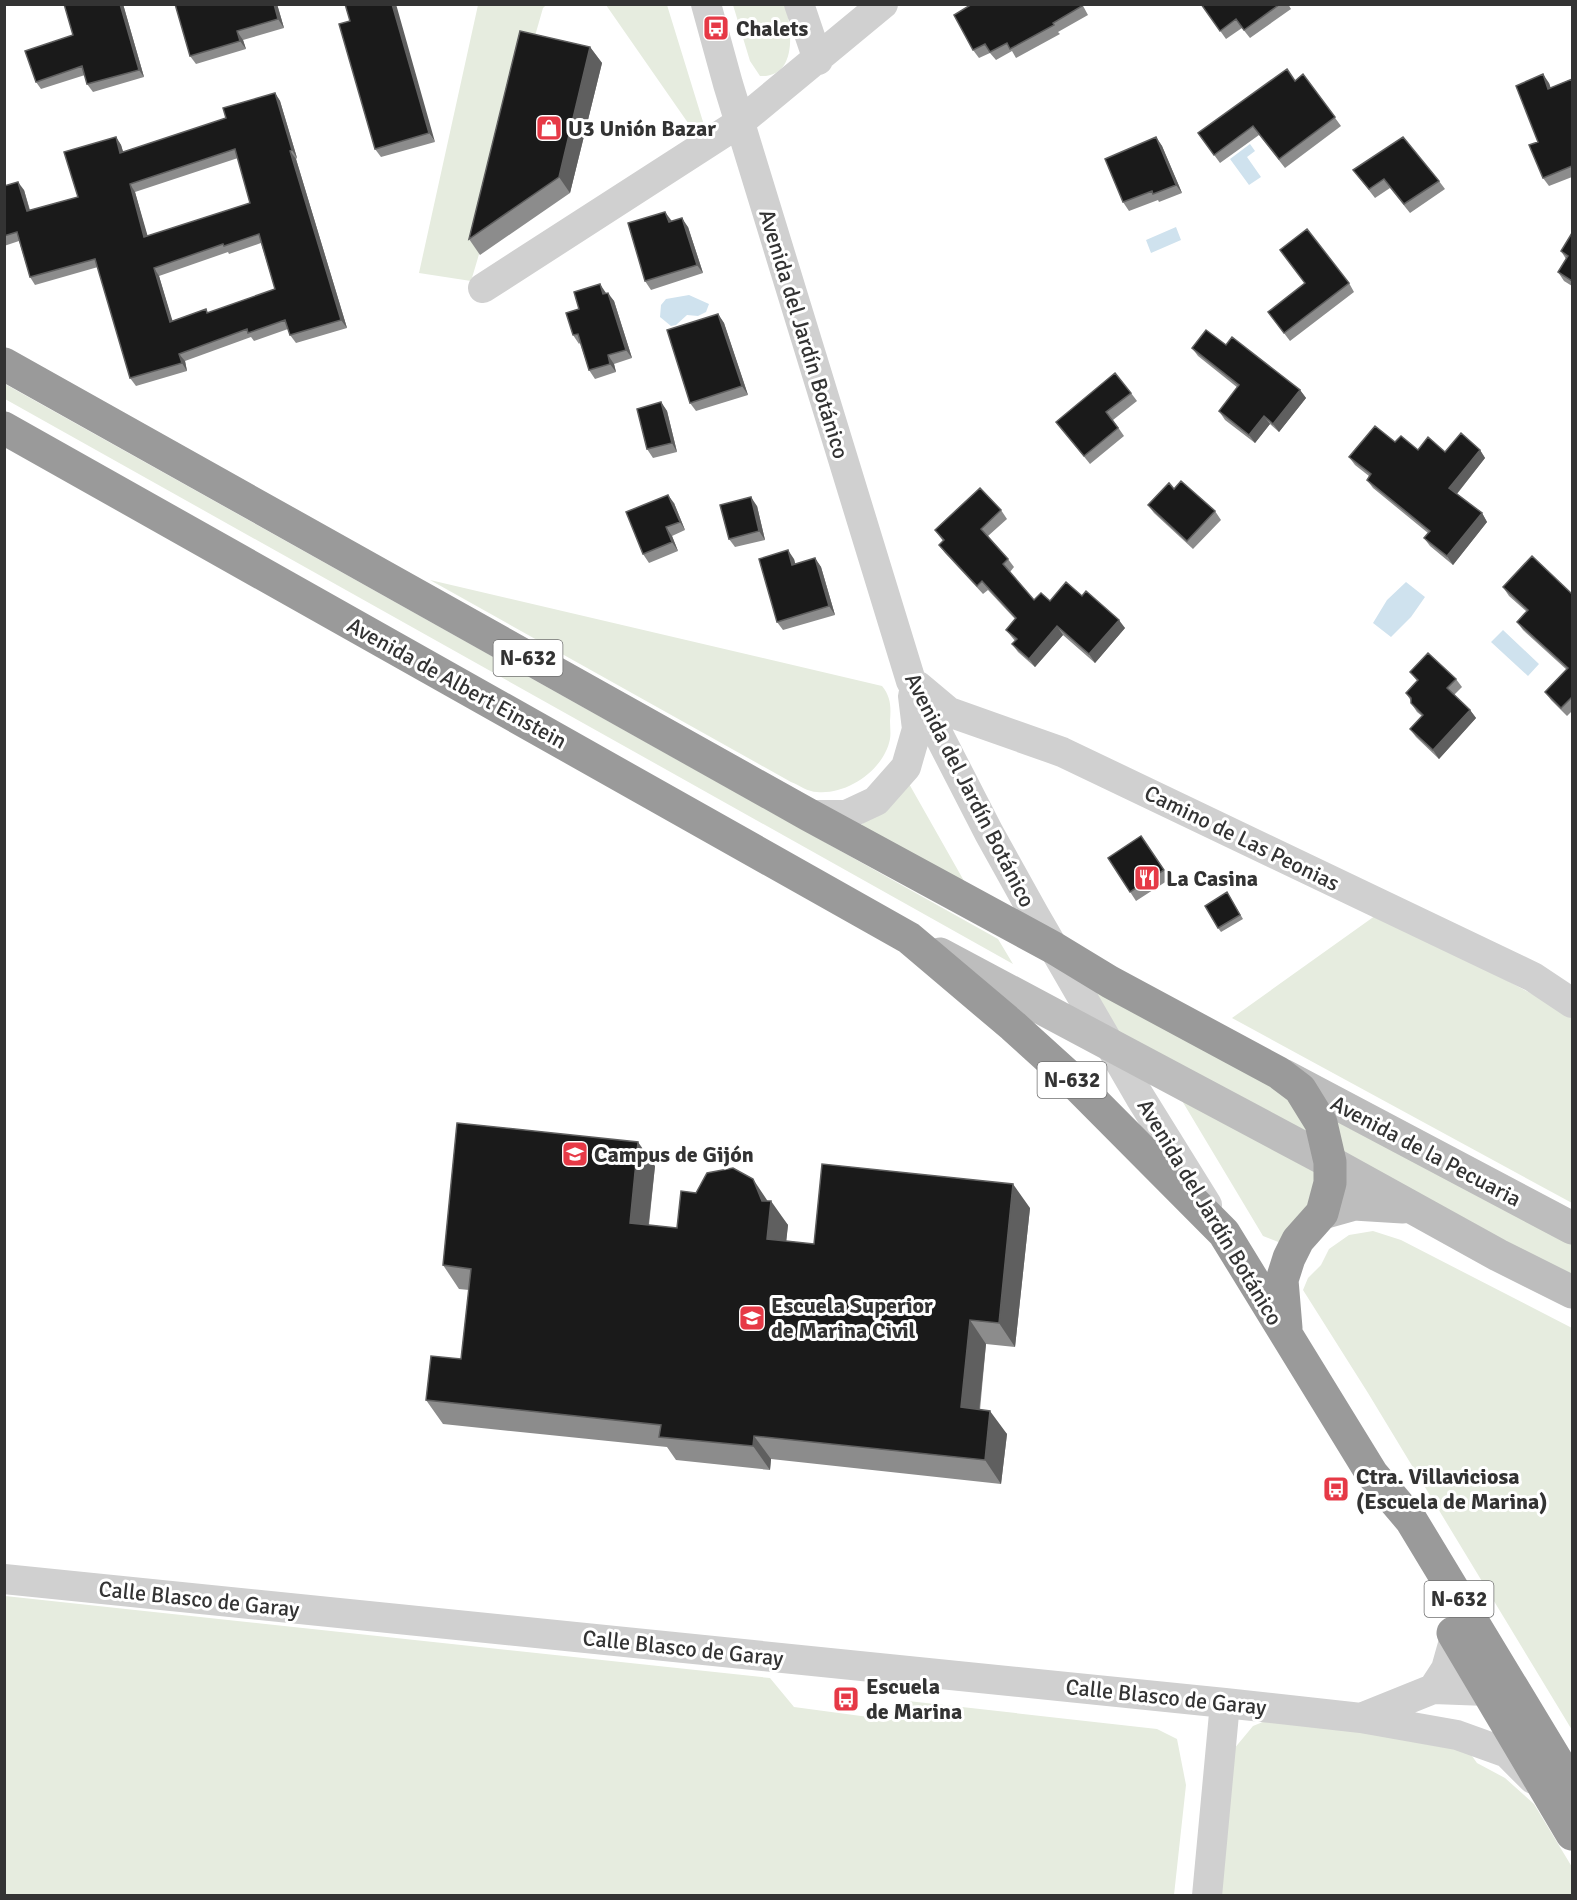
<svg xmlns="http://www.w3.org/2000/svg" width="1577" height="1900" font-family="Signika,sans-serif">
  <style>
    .green { fill: #e6ecdf }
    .water { fill: #cfe2ee }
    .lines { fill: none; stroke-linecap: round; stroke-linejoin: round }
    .street { stroke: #d0d0d0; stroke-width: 30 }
    .secondary { stroke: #bdbdbd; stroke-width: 33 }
    .highway { stroke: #9a9a9a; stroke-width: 33 }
    .wall { fill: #8c8c8c; fill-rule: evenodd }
    .shaded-wall { fill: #5f5f5f }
    .building { fill: #1a1a1a; stroke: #5f5f5f; stroke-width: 1.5; fill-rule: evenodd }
    .labels { text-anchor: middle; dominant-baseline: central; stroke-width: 6; stroke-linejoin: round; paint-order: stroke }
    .shield { fill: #fff; stroke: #707070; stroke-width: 1.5 }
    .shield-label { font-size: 21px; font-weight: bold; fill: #333 }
    .poi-label { font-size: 22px; font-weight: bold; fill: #333; stroke: #fff; text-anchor: start }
    .street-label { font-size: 22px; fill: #333; stroke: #fff }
  </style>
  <rect width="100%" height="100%" fill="#fff"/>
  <!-- green -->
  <path class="green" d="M478,5H546L543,8C516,98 499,191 471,281L419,273Z
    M606,5H667L704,125L695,133Z
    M733,5H785C792,28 798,78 760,76L750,61Z
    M5,384L998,939L1013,964L5,399Z
    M430,580L882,686C891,697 891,707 890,721C890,727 891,733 890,739C884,770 847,795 817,792C808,792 799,785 791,782Z
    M908,782L968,888L858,828Z
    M1379,913L1572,1015V1203L1232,1018Z
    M1054,948L1572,1228V1292L1111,1047Z
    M1181,1099L1322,1174L1308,1205L1281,1243L1263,1236Z
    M1373,1231L1401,1240L1572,1328V1730L1368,1393L1303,1290L1308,1278L1321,1265L1329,1249L1349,1235Z
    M5,1596L770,1678L794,1707L891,1720L908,1701L1157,1729L1177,1739L1186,1785L1174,1895H5Z
    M1292,1710L1457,1735L1477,1763L1505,1778L1534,1804L1572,1867V1895L1207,1896L1219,1767L1253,1726Z"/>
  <!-- water -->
  <path class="water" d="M1250,144L1255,151L1247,157L1261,177L1249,185L1230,159Z
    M1176,227L1181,240L1151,253L1146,240Z
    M689,295L709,304L706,312L698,316L687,315L676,325L671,326L660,317L661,305L666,299Z
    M1406,582L1425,597L1411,617L1391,637L1373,623L1387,600Z
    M1503,630L1539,664L1528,676L1491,642Z"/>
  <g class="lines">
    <!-- street -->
    <path class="street" d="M706,4L728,84L911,681L989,833L1034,914L1140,1097L1207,1205
      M799,4L818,60
      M483,288L739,123L883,4
      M918,686L949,712L1062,752L1533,977L1572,1003
      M809,815H846L876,801L906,767L917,729L913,696
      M4,1579L1225,1703L1361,1718L1457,1735L1507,1753L1533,1779
      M1433,1689L1446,1669L1455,1637
      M1361,1718L1433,1689L1487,1691
      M1207,1896L1225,1703"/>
    <!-- secondary -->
    <path class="secondary" d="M940,954L1330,1162L1498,1255L1572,1292
      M1285,1076L1572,1228
      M1322,1213L1354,1204L1403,1207"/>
    <!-- highway -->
    <path class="highway" d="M4,364L809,815L1054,948L1110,982L1279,1073L1300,1089L1321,1123L1330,1162V1183L1322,1213L1298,1240L1289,1258L1282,1280L1286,1328
      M4,428L909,938L1013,1026L1066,1074L1224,1233L1372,1474L1411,1520L1572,1786
      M1453,1633L1572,1834"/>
  </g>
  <!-- wall -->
  <path class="wall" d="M123,4L144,77L93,92L87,84L85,75L41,89L36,82L73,35Z
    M175,4H277L284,28L243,40L246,49L196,64L190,56Z
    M345,4L435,142L381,157L375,149L350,21Z
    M972,4H1082L1088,15L1058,32L1060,34L1016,58L1012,51L996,60L990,53L979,58L973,50Z
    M1201,4H1288L1291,9L1250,38L1242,28L1226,39Z
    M590,47L602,63L570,193L480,255L469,239Z
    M1303,74L1341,126L1285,168L1259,135L1220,163L1198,133L1295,81Z
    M1572,79V177L1549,186L1543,178L1538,142L1549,83L1550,88Z
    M275,93L280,101L297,158L296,159L347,328L296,343L290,335L288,329L254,341L251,337L185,361L187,371L136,386L130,378L98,267L35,285L30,277L19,241L4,246V186L24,190L30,210L78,197L116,137L121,145L123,152L226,118ZM238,158L250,203L147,236L135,192ZM261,243L275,289L208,313L206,309L172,321L159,276L228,252L229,254Z
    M1156,137L1162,146L1182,193L1159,202L1158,200L1129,211L1123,202Z
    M1353,170L1439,181L1445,189L1410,213L1390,188L1375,198Z
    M671,220L672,221L688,227L703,273L651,290L645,281Z
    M1572,233V286L1564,281L1558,272L1566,259L1561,251Z
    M1280,250L1349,283L1354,292L1290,341L1268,312L1305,283Z
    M606,293L614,301L632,358L614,364L616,372L595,379L589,370L580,343L579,344L573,335L579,309Z
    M718,314L724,323L748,395L696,411L690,403Z
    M1226,345L1300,390L1306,398L1279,432L1270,424L1255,443L1225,420L1219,411L1238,388L1198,356L1192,348Z
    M1131,393L1137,401L1113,420L1124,436L1090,464L1056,422Z
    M661,402L667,411L677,452L653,458L647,449Z
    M1395,442L1418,450L1445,452L1480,450L1485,458L1457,494L1482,513L1487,522L1453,565L1430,546L1424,538L1428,533L1373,488L1367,480L1369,476L1355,465L1349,457Z
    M1174,489L1215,511L1221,520L1193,549L1154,513L1148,505Z
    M674,503L685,530L672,536L678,551L649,563L643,554Z
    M757,506L765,540L735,547L729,539Z
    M1001,510L1007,519L988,536L1008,559L1014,567L1010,572L1034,600L1050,601L1082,596L1125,628L1095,663L1063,635L1035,667L1018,652L1012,644L1015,641L1006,630L1015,619L988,590L983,594L945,553L939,545L943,541L935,530Z
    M815,558L821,567L835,615L783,630L777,622L794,559L795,564Z
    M1503,587L1572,594V711L1567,716L1551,700L1545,692L1567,670L1523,630L1517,622L1527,612L1509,596Z
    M1410,672L1456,679L1462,687L1454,695L1470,710L1476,718L1439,759L1416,737L1410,729L1422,716L1417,712L1411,703V701L1406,693L1417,681Z
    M1141,836L1170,879L1136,901L1108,858Z
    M1227,892L1243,919L1221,932L1218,928Z
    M655,1166L649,1225L677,1228L768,1201L788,1225L786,1241L814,1244L1030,1208L1015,1347L986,1344L980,1410L1007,1434L1001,1484L771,1459L770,1470L676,1460L667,1447L443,1424L426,1400L461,1359L469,1290L459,1289L443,1265Z"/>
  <!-- shaded-wall -->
  <path class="shaded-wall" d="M120,4H123L144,77L139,70Z
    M274,4H277L284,28L278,19Z
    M392,4H396L435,142L429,133Z
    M237,31L243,40L246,49L240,41Z
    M590,47L602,63L570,193L559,177Z
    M1543,74L1549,83L1554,97L1548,89Z
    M275,93L280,101L297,158L292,150Z
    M116,137L121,145L126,161L120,153Z
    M1156,137L1162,146L1182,193L1176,185Z
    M290,151L296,159L347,328L341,320Z
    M18,182L24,190L32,219L27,211Z
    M130,184L135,192L150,244L144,237Z
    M665,212L671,220L675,231L669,222Z
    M682,218L688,227L703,273L697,265Z
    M154,268L159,276L175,329L170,322Z
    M600,284L606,293L609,303L603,294Z
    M608,293L614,301L632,358L626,350Z
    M718,314L724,323L748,395L742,386Z
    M179,354L185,361L187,371L182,363Z
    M608,355L614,364L616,372L610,364Z
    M1300,390L1306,398L1279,432L1273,424Z
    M661,402L667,411L677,452L672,443Z
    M1264,416L1270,424L1255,443L1249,435Z
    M1480,450L1485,458L1455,496L1449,488Z
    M668,495L674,503L685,530L680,522Z
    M751,497L757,506L765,540L759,531Z
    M1482,513L1487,522L1453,565L1447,556Z
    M666,527L672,536L678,551L672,542Z
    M788,550L794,559L798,574L792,565Z
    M815,558L821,567L835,615L829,606Z
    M1119,620L1125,628L1095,663L1089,654Z
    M1057,626L1063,635L1035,667L1029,659Z
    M1470,710L1476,718L1439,759L1433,750Z
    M638,1142L655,1166L646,1247L630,1223Z
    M753,1179L769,1203L771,1201L788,1225L784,1263L767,1239L762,1201Z
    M1013,1184L1030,1208L1015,1347L999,1323Z
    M970,1320L986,1344L977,1431L961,1407Z
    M990,1411L1007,1434L1001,1484L985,1460Z
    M754,1436L771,1459L770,1470L753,1446Z"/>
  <!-- building -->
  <path class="building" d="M64,4H120L139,70L87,84L82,66L36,82L25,51L73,35Z
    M175,4H274L278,19L237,31L240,41L190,56Z
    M345,4H392L429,133L375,149L339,24L350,21Z
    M972,4H1081L1082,6L1053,23L1054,25L1010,49L1007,43L990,52L985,44L973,50L954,15Z
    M1201,4H1280L1244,30L1236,19L1220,31Z
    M520,31L590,47L559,177L469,239Z
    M1287,69L1295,81L1303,74L1335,117L1279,159L1253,126L1214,155L1198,133Z
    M1543,74L1548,89L1572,79V166L1543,178L1529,145L1538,142L1516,86Z
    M275,93L292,150L290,151L341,320L290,335L285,320L248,333L247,329L179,354L182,363L130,378L95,259L30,277L17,232L4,236V186L18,182L27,211L78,197L64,152L116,137L120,153L226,118L223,108ZM235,149L250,203L144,237L130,184ZM259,234L275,289L207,313L206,309L170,322L154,268L223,244L224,246Z
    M1156,137L1176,185L1153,194L1152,191L1123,202L1105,159Z
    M1403,137L1439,181L1404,204L1384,179L1369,189L1353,170Z
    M665,212L669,222L682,218L697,265L645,281L628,223Z
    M1307,229L1349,283L1284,333L1268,312L1305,283L1280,250Z
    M1572,233V281L1558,272L1568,256L1561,251Z
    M600,284L603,294L608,293L626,350L608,355L610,364L589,370L578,334L573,335L566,313L579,309L574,292Z
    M718,314L742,386L690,403L667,330Z
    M1206,330L1226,345L1232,337L1300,390L1273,424L1264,416L1249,435L1219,411L1239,385L1192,348Z
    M1115,373L1131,393L1106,412L1118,428L1084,456L1056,422Z
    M661,402L672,443L647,449L637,409Z
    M1375,426L1395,442L1401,436L1418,450L1428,437L1445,452L1461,433L1480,450L1449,488L1482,513L1447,556L1424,538L1430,531L1367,480L1371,474L1349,457Z
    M1181,481L1215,511L1187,541L1148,505L1169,483L1174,489Z
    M980,488L1001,510L981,529L1008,559L1003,564L1034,600L1041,593L1050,601L1066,582L1082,596L1086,591L1119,620L1089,654L1057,626L1029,659L1012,644L1017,639L1006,630L1016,618L982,581L977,586L939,545L944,540L935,530Z
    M668,495L680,522L666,527L672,542L643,554L626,512Z
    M751,497L759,531L729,539L720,505Z
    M788,550L792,565L815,558L829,606L777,622L759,559Z
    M1532,556L1572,594V697L1561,708L1545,692L1568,668L1517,622L1528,610L1503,587Z
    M1428,653L1456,679L1447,688L1470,710L1433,750L1410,729L1423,715L1411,703V698L1406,693L1418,680L1410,672Z
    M1141,836L1164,870L1130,892L1108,858Z
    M1227,892L1240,915L1218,928L1205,906Z
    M457,1123L638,1142L630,1223L677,1228L681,1191L696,1193L707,1173L733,1168L753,1179L762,1201H771L767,1239L814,1244L822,1164L1013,1184L999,1323L970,1320L961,1407L990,1411L985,1460L754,1436L753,1446L659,1437L661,1425L426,1400L431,1356L461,1359L471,1269L443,1265Z"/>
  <!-- icons -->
  <defs>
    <symbol id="bus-square" viewBox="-11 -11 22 22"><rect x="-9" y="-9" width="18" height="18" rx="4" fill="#e63946" stroke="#fff"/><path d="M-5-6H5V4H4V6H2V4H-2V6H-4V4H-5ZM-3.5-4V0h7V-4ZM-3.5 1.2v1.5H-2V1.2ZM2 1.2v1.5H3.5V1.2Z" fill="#fff"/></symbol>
    <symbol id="shop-square" viewBox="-11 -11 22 22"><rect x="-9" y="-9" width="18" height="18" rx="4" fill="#e63946" stroke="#fff"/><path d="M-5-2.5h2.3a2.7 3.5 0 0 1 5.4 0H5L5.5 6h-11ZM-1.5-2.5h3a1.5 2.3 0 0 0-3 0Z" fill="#fff"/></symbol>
    <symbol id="restaurant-square" viewBox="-11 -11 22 22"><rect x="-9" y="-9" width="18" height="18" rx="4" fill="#e63946" stroke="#fff"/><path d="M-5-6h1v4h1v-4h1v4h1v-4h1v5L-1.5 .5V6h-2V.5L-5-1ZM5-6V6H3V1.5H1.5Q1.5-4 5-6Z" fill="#fff"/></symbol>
    <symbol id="university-square" viewBox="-11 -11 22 22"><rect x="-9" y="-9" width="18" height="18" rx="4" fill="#e63946" stroke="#fff"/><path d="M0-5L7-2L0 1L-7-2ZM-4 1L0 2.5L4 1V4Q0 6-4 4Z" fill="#fff"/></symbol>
  </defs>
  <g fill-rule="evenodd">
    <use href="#bus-square" x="701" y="13" width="30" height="30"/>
    <use href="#shop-square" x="534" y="113" width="30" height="30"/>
    <use href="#restaurant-square" x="1132" y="863" width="30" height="30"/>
    <use href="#university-square" x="560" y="1139" width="30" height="30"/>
    <use href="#university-square" x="737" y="1303" width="30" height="30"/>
    <use href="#bus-square" x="1321" y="1474" width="30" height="30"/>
    <use href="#bus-square" x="831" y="1684" width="30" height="30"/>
  </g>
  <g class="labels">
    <!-- shield labels -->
    <g class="shield">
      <rect x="493.5" y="640" width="69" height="36" rx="4.5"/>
      <rect x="1037.5" y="1062" width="69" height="36" rx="4.5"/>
      <rect x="1424.5" y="1581" width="69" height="36" rx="4.5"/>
    </g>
    <g class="shield-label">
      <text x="528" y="658">N-632</text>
      <text x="1072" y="1080">N-632</text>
      <text x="1459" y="1599">N-632</text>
    </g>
    <!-- poi labels -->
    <g class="poi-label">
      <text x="736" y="28">Chalets</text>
      <text x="568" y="128">U3 Unión Bazar</text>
      <text x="1166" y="878">La Casina</text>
      <text x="594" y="1154">Campus de Gijón</text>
      <text x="771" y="1305">Escuela Superior<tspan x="771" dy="25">de Marina Civil</tspan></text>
      <text x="1356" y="1476">Ctra. Villaviciosa<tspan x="1356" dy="25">(Escuela de Marina)</tspan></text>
      <text x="866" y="1686">Escuela<tspan x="866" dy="25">de Marina</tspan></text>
    </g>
    <!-- street labels -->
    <g class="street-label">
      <text transform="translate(804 334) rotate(73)">Avenida del Jardín Botánico</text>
      <text transform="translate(457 683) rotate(29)">Avenida de Albert Einstein</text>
      <text transform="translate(970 790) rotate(63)">Avenida del Jardín Botánico</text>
      <text transform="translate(1242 838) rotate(26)">Camino de Las Peonias</text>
      <text transform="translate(1426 1151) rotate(28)">Avenida de la Pecuaria</text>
      <text transform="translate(1210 1212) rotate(59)">Avenida del Jardín Botánico</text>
      <text transform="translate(199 1599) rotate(6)">Calle Blasco de Garay</text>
      <text transform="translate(683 1648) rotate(6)">Calle Blasco de Garay</text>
      <text transform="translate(1166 1697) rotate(6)">Calle Blasco de Garay</text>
    </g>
  </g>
  <!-- border -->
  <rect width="1577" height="1900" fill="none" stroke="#333333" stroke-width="12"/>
</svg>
